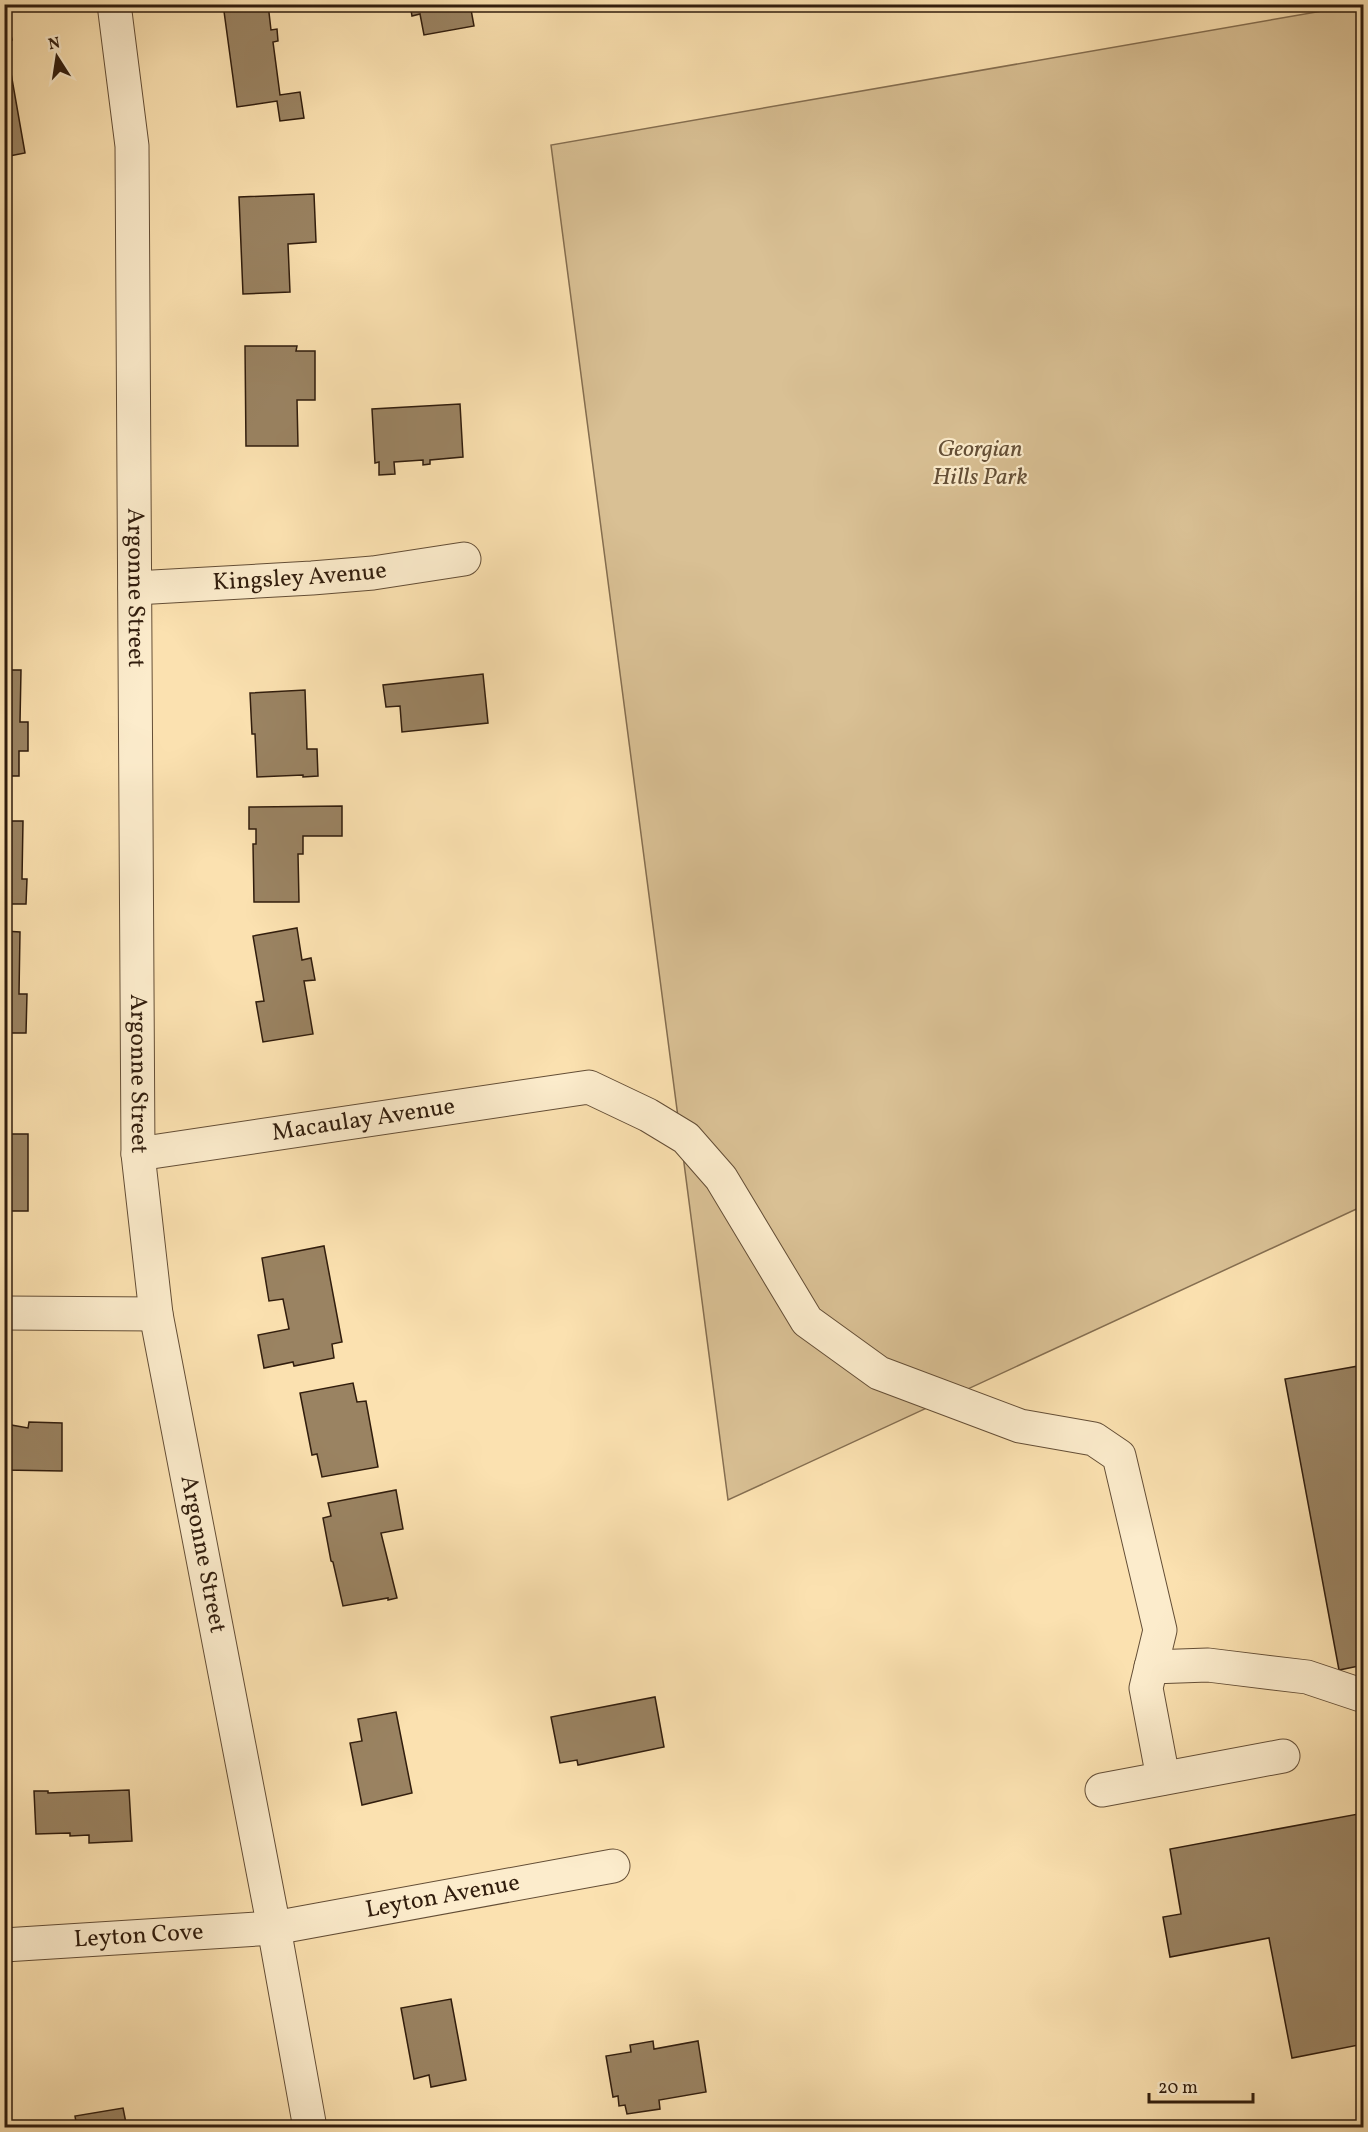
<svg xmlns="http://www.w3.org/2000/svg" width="1368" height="2132" font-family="Vollkorn,serif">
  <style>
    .green { fill: #d9c094; stroke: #856e50; stroke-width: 1.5 }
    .building { fill: #9a8362; stroke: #311d0d; stroke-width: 1.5 }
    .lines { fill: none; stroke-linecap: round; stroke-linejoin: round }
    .minor-casing { stroke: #644e36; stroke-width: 35 }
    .minor { stroke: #fceccc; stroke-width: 33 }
    .labels { text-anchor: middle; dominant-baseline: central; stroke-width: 4.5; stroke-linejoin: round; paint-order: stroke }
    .park-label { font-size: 24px; font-style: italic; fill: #634e36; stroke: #fceccc }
    .street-label { font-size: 24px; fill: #311d0d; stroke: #fceccc }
  </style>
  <rect width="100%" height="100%" fill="#fbe1b0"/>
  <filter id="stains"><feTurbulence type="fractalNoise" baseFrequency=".00333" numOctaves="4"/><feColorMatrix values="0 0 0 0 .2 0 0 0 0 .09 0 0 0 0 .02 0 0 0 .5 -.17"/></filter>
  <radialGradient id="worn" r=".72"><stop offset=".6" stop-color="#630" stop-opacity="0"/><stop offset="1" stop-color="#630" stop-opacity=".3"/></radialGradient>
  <!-- green -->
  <path class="green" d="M1357,5H1363V1206L728,1500L551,145Z"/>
  <!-- building -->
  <path class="building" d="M4,4L12,40L4,42Z
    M223,4H268L271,30L277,29L278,41L273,42L280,95L300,92L304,118L280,121L277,101L237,107Z
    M410,4H470L474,26L424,35L420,14L412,16Z
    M4,56H8L25,153L4,157Z
    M314,194L316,242L288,244L290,292L243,294L239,197Z
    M245,346H297L296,351H315V400H297L298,446H246Z
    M460,404L463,457L430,460V464L423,465V460L394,462L395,474L379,475V462L375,463L372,409Z
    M4,546H7L6,604H11V632H4Z
    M4,670H21L20,722H28V751H19V776H4Z
    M483,674L488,723L402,732L400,706L386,707L383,685Z
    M305,690L307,749H317L318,776L303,777V775L257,777L255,734H252L250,693Z
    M342,806V836H303V854H298L299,902H254L253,844H256V829H249V807Z
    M4,821H23L22,879H27L26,904H4Z
    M297,928L302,960L311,958L315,980L304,981L313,1034L263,1042L256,1002L264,1001L253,936Z
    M4,931L20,932L19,994H27L26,1033H4Z
    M4,1134H28V1211H4Z
    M324,1246L342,1342L332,1344L334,1358L294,1366L293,1362L264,1368L258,1335L289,1329L283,1299L269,1301L262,1258Z
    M1364,1365V1665L1339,1670L1285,1379Z
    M353,1383L357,1402L366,1401L378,1467L322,1477L317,1454L312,1455L300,1393Z
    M29,1422L62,1423V1471L4,1470V1428H11V1425L28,1428Z
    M396,1490L403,1529L381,1533L397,1598L388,1600V1598L343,1606L333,1562L331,1561L323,1518L331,1516L328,1503Z
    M655,1697L664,1747L578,1765L577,1760L560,1763L551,1717Z
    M396,1712L412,1793L362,1805L350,1743L362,1741L358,1719Z
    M8,1778L9,1846H4V1779Z
    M129,1790L132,1841L89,1843V1835L70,1836V1833L36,1834L34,1791H48V1793Z
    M1358,1814L1364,1841V2044L1292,2058L1269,1938L1170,1957L1163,1917L1181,1914L1170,1849Z
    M451,1999L466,2080L431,2087L429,2075L414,2079L401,2008Z
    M653,2041L654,2049L698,2041L706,2092L659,2100L660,2109L627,2114L625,2105L619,2106L618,2096L613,2097L606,2056L631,2052L630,2045Z
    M123,2108L127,2128H77L75,2116Z"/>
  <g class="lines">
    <defs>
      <g id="minor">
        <path id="s1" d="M114,4L132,146L138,1154L156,1314L274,1928L310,2128"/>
        <path id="s2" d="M135,588L312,578L373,573L464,559"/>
        <path id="s3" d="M138,1154L589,1087L648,1115L686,1138L721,1178L807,1321L879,1373L1020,1426L1094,1439L1119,1456L1160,1630L1146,1688L1163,1778"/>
        <path d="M4,1313L156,1314"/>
        <path d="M1151,1667L1208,1665L1307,1677L1364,1696"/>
        <path d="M1102,1790L1283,1756"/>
        <path id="s4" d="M4,1945L274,1928L613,1866"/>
      </g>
    </defs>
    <!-- minor casing -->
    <use href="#minor" class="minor-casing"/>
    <!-- minor -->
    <use href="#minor" class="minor"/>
  </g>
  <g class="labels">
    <!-- park labels -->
    <g class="park-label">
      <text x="980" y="450">Georgian<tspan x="980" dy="28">Hills Park</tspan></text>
    </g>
    <!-- street labels -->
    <g class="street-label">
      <text stroke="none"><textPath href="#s2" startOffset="165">Kingsley Avenue</textPath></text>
      <text stroke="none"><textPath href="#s1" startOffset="585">Argonne Street</textPath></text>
      <text stroke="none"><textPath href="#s1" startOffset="1071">Argonne Street</textPath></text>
      <text stroke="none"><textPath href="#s3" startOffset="228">Macaulay Avenue</textPath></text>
      <text stroke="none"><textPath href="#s1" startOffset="1557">Argonne Street</textPath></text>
      <text stroke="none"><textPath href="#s4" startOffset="442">Leyton Avenue</textPath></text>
      <text stroke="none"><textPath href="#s4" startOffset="135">Leyton Cove</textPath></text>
    </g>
  </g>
  <!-- margin -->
  <rect width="1368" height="2132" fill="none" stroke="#fbe1b0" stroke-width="24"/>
  <rect x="6" y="6" width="1356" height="2120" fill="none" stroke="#311d0d" stroke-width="3"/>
  <rect x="12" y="12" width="1344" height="2108" fill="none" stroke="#311d0d" stroke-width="1.5"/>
  <!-- north arrow -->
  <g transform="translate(57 57) rotate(348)" stroke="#fceccc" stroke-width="4.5" paint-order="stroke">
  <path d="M0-4.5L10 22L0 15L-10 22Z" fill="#311d0d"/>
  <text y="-9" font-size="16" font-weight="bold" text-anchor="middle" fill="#311d0d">N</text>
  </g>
  <!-- scale -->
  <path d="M1149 2093v9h104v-9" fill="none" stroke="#311d0d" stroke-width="3"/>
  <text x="1158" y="2093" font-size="18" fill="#311d0d" stroke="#fceccc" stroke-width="4.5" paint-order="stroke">20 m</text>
  <rect width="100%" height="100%" filter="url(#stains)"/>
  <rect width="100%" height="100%" fill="url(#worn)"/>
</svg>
